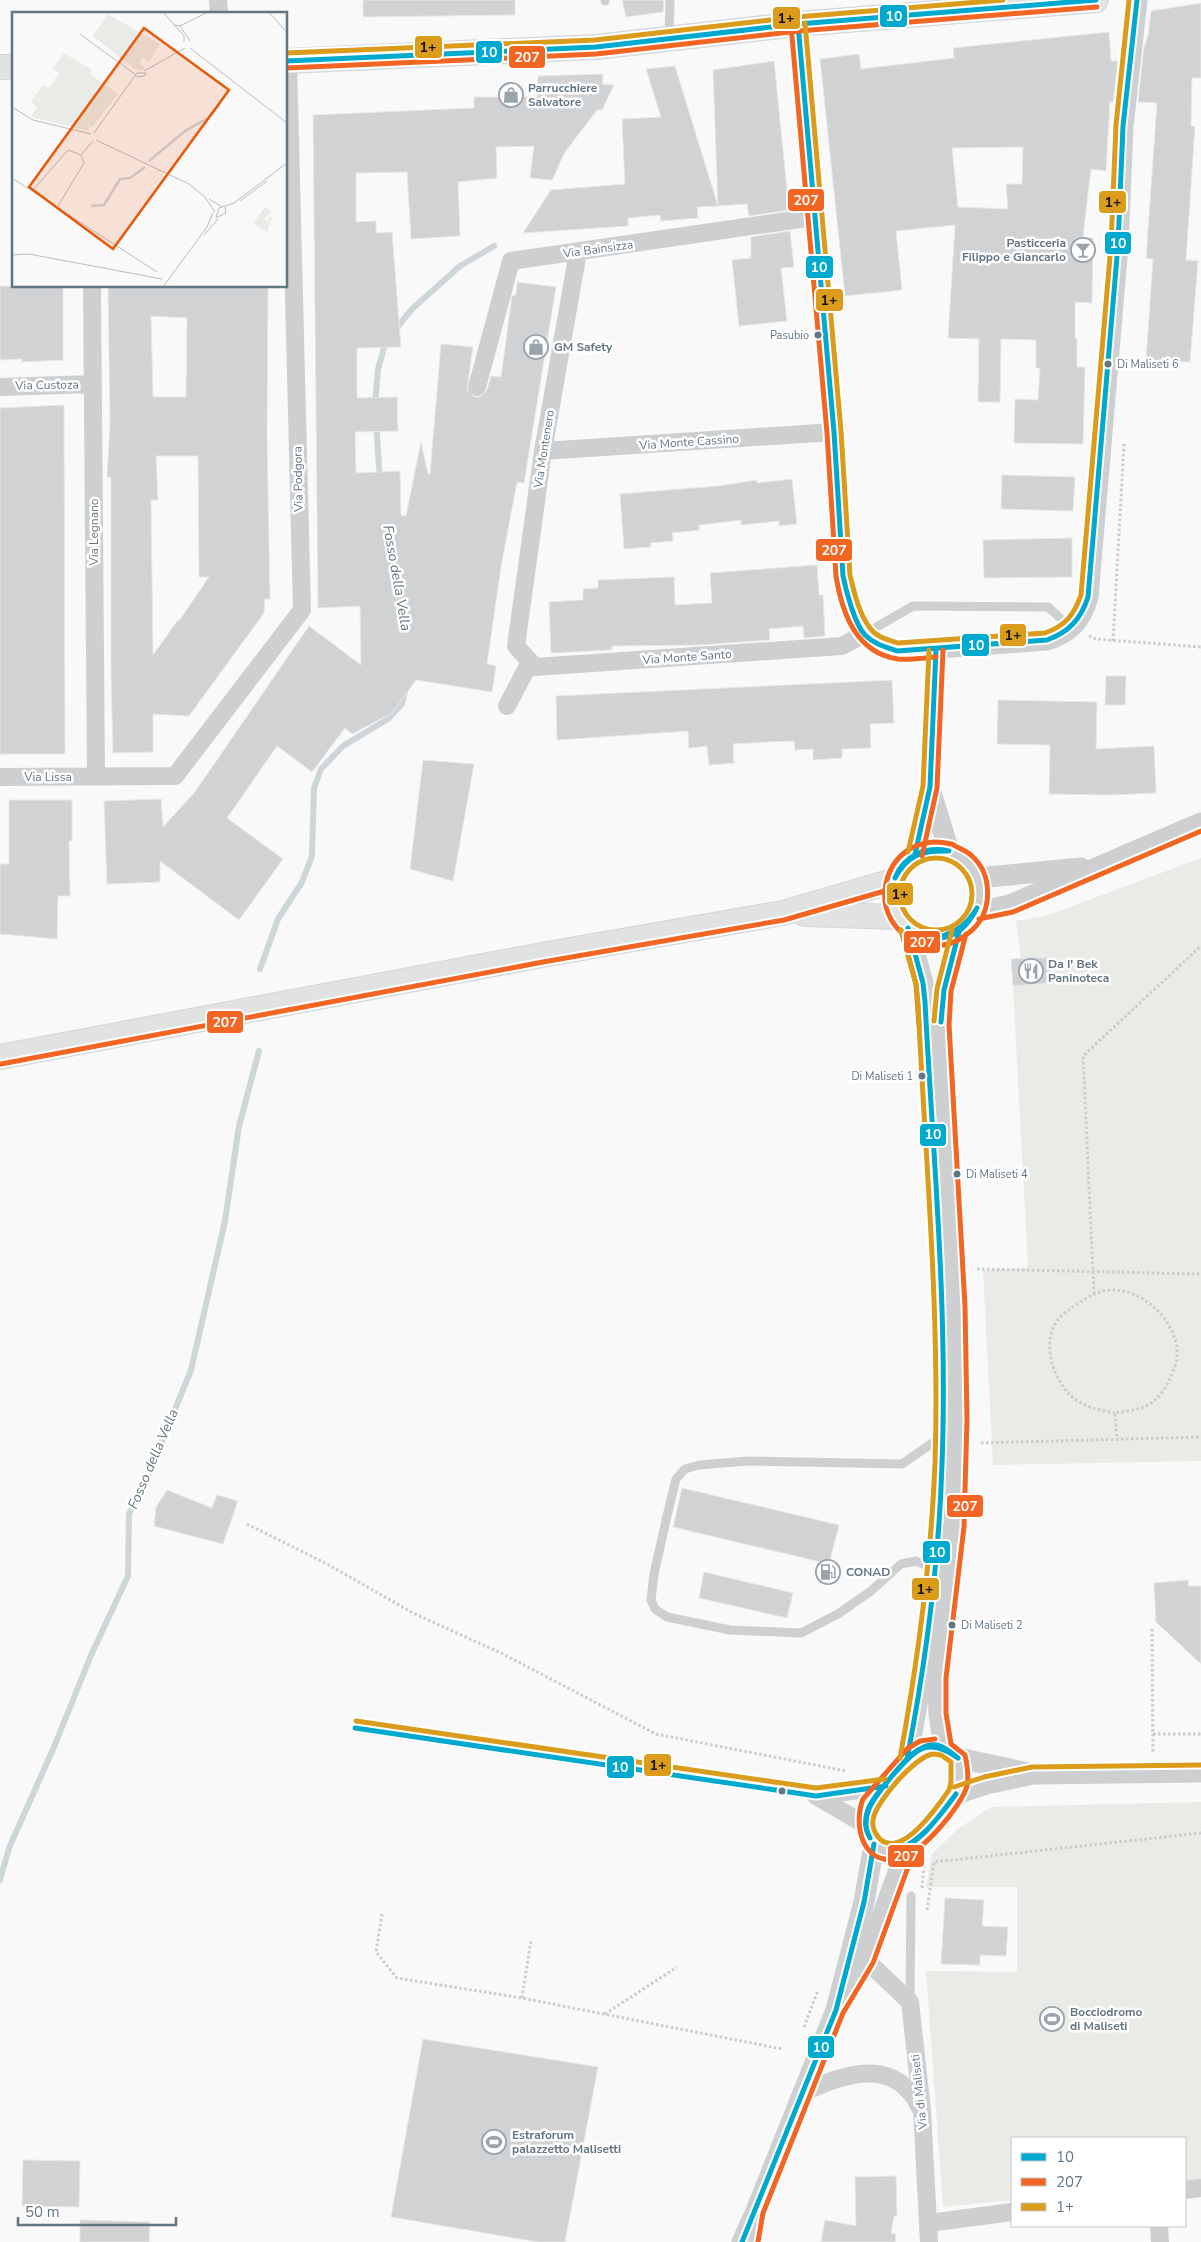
<svg xmlns="http://www.w3.org/2000/svg" width="1201" height="2242" font-family="'Nunito Sans',sans-serif">
  <style>
    .green { fill: #e8ebe6 }
    .lines { fill: none; stroke-linecap: round; stroke-linejoin: round }
    .stream { stroke: #ced6d9; stroke-width: 6 }
    .building { fill: #d0d2d3; stroke: #e8e8e8; fill-rule: evenodd }
    .secondary-casing { stroke: #d5d6d7; stroke-width: 26 }
    .path { stroke: #cbcccd; stroke-width: 3; stroke-dasharray: 2.5 2.5; stroke-linecap: butt }
    .service { stroke: #cecfd0; stroke-width: 9 }
    .minor { stroke: #cecfd0; stroke-width: 18 }
    .tertiary { stroke: #cecfd0; stroke-width: 21 }
    .secondary { stroke: #e1e2e2; stroke-width: 24 }
    .bus-1-casing { stroke: #fff; stroke-width: 9 }
    .bus-2-casing { stroke: #fff; stroke-width: 9 }
    .bus-3-casing { stroke: #fff; stroke-width: 9 }
    .bus-1 { stroke: #00a9ce; stroke-width: 5 }
    .bus-2 { stroke: #f26522; stroke-width: 5 }
    .bus-3 { stroke: #da9c1a; stroke-width: 5 }
    .bus-dot { fill: #657683; stroke: #fff; stroke-width: 2 }
    .labels { text-anchor: middle; dominant-baseline: central; stroke-width: 5; stroke-linejoin: round; paint-order: stroke }
    .bus-label { font-size: 11px; fill: #657683; stroke: #fff; text-anchor: start }
    .poi-label { font-size: 12px; font-weight: bold; fill: #657683; stroke: #fff; text-anchor: start }
    .street-label { font-size: 12px; fill: #657683; stroke: #fff }
    .water-label { font-size: 14px; font-style: italic; fill: #60757c; stroke: #fff }
    .inset-river { fill: none; stroke: #ced6d9; stroke-width: 2.5 }
    .inset-road { fill: none; stroke: #b5bdc3; stroke-width: 1 }
    .view { fill: #e8590c; fill-opacity: 0.15; stroke: #e8590c; stroke-width: 2.5 }
    .inset-edge { fill: none; stroke: #657683; stroke-width: 2.5 }
    .line-badge { stroke: #fff; stroke-width: 2 }
    .badge-label { font-size: 14px; text-anchor: middle; font-weight: bold; fill: #fff }
    .pale-badge-label { font-size: 14px; text-anchor: middle; font-weight: bold; fill: #111 }
  </style>
  <rect width="100%" height="100%" fill="#f9f9f9"/>
  <!-- green -->
  <path class="green" d="M1201,858V1461L993,1465L983,1270L1028,1268L1013,986L1052,983L1049,957L1021,959L1016,921L1046,916Z
    M1201,1802V2180L1185,2182V2138H1012V2200L943,2207L926,1971L1017,1972V1887H926L932,1854L958,1829L991,1807Z"/>
  <g class="lines">
    <!-- stream -->
    <path class="stream" d="M394,331L412,309L460,266L494,246
      M375,404L378,369L386,341
      M376,424L380,479
      M260,969L278,919L302,882L312,856L314,788L321,769L343,746L388,719L402,704L405,691
      M0,1880L9,1848L54,1747L92,1653L128,1576L129,1514L145,1483L191,1370L225,1221L239,1126L259,1051"/>
  </g>
  <!-- building -->
  <path class="building" d="M363,0H515V15L363,17Z
    M622,0H664L663,12L626,17Z
    M1201,3V78H1192L1191,126H1195L1186,260L1198,261L1190,362L1146,360L1153,259L1146,258L1157,103L1138,102L1144,47L1148,36L1151,11Z
    M1109,32L1111,61H1118L1113,102H1110L1106,171L1091,169L1083,237L1093,238L1092,303L1075,302V339L1077,338V367H1085L1083,444L1014,443L1015,399L1038,400L1040,368H1036V340L1001,339L1000,402H978L979,339L948,338L955,225L896,231L902,290L845,296L820,59L859,54L861,69L954,58L953,48ZM1023,147L1022,184H1006L1008,209L958,207L952,148Z
    M774,61L789,210L749,216L747,204L718,206L713,70Z
    M675,66L718,206L697,207L698,218L661,221L660,215L628,218V226L523,233L551,190L625,184L622,119L661,117L646,69Z
    M603,74L602,84L614,85L602,110H597L565,152L552,180L530,178L534,146L496,147L497,178L458,182L460,236L411,239L407,172L356,173V222L376,221V233L392,232L401,347L357,348V398L397,397L398,431L355,432L356,473L400,471L401,515L406,516L421,442L428,474H430L441,344L473,347L467,389L474,397H480L487,390L491,376L501,377L512,296L516,295L517,282L556,287L524,483L517,482L501,567L487,664L496,666L492,692L416,680L392,713L352,734L345,728L312,772L277,746L227,818L283,859L239,920L160,861V882L107,884L104,801L161,799L163,827L195,792L309,626L361,665L360,606L318,608L313,115L474,108V97H537L538,76Z
    M790,231L794,267L781,268L787,321L739,326L732,260L751,258V237Z
    M0,286H63V360L22,362V359L0,360Z
    M108,286H268L267,434L270,599H265L264,613L189,716L153,714V752L113,753L111,672V477H107L110,423ZM151,316L187,318L186,397H153ZM156,456H198L199,577H209L179,621L178,620L153,655L151,500H158Z
    M64,405L65,754H0V408Z
    M1002,475L1075,477L1073,511L1001,509Z
    M792,479L797,524L779,526V521L741,525V520L699,525V530L672,533L673,541L650,543L651,547L624,549L620,494L718,486L757,480V483Z
    M1072,538V577L984,578L983,540Z
    M817,565L819,595H823L825,636L804,638L803,626L769,629L770,640L699,645L612,646V650L551,653L549,602L583,600V589L598,588V580L674,577L675,605L712,603L710,573Z
    M1106,676H1126L1125,705H1105Z
    M892,680L894,723L870,724L871,748L842,749V758L813,760V749L795,750L794,741L767,742L733,744L734,763L709,765L707,746L689,748L688,731L557,740L556,696Z
    M998,700L1097,702L1096,749L1154,746L1156,793L1109,795L1049,794L1050,745L997,744Z
    M423,760L474,764L453,881L410,869Z
    M9,800H72V841H69L70,896H58L57,939L0,934V864H9Z
    M1049,957L1052,983L1013,986L1011,959Z
    M682,1488L839,1525L829,1564L673,1527Z
    M167,1490L212,1508L217,1495L238,1501L223,1544L154,1526L156,1507Z
    M704,1572L793,1593L787,1618L699,1598Z
    M1189,1580L1188,1586H1201V1664L1156,1622L1154,1583Z
    M945,1898L984,1900L982,1926L1008,1927L1006,1956L980,1955V1965L941,1964Z
    M423,2039L598,2067L565,2242H538L391,2217Z
    M23,2160L80,2161L79,2207L22,2206Z
    M896,2176L897,2216H894L891,2233L896,2234L895,2242H821L825,2220L856,2226L855,2177Z
    M80,2220L150,2222L149,2242H80Z"/>
  <g class="lines">
    <defs>
      <path id="secondary" d="M286,61L596,47L798,24L1096,0
        M0,67H14
        M805,914L898,917
        M0,1057L542,955L783,913L893,881"/>
    </defs>
    <!-- secondary casing -->
    <use href="#secondary" class="secondary-casing"/>
    <!-- path -->
    <path class="path" d="M1089,636L1096,639L1201,647
      M1113,641L1124,444
      M977,1269L1201,1274
      M1094,1294L1083,1056L1201,946
      M1115,1413C1100,1411 1081,1406 1070,1395C1049,1373 1039,1332 1066,1312C1079,1303 1093,1291 1110,1290C1141,1288 1175,1319 1177,1350C1178,1359 1174,1369 1171,1376C1167,1386 1160,1397 1151,1403C1141,1410 1127,1411 1115,1413L1117,1439
      M981,1443L1201,1437
      M247,1524L329,1565L413,1613L503,1654L656,1734L846,1771
      M1152,1629L1153,1753
      M1153,1734H1201
      M922,1888L924,1867
      M927,1910L934,1862L1201,1833
      M382,1914L376,1952L397,1978L522,1998L782,2049
      M522,1998L531,1940
      M605,2014L677,1967
      M804,2027L818,1990"/>
    <!-- service -->
    <path class="service" d="M605,0V1
      M669,37L670,0
      M866,633L913,606L1048,607L1070,627
      M931,1573L925,1565L916,1561L901,1564L871,1591L838,1614L801,1633L730,1630L667,1617L655,1609L651,1600L654,1574L667,1516L676,1479L685,1469L699,1465L748,1461L902,1464L941,1437
      M355,1728L816,1796
      M910,2001L911,1896"/>
    <!-- minor -->
    <path class="minor" d="M218,0L219,14
      M578,252L543,451L516,646L535,667L842,646L864,634
      M92,286L96,777
      M0,387L93,384
      M477,387L511,261L814,217
      M543,451L834,432
      M507,706L530,662
      M0,777L175,776L302,610L288,61
      M816,1796L886,1786
      M816,1796L864,1824
      M866,1960L910,2002L922,2110L929,2242
      M803,2093C834,2078 881,2059 909,2091C914,2096 917,2102 920,2108
      M1185,2190L1201,2188
      M929,2223L1012,2212
      M1159,2226L1160,2242"/>
    <!-- tertiary -->
    <path class="tertiary" d="M798,24L834,432L843,576L847,597L864,634L879,645L897,651L1047,640C1070,633 1081,621 1088,597L1118,245L1123,126L1137,0
      M930,789L949,851
      M892 893a44 44 0 1 1 88 0a44 44 0 1 1-88 0Z
      M915,854L930,787L936,650
      M978,878L1081,868
      M977,912L1010,905L1201,823
      M944,1748C922,1742 910,1755 897,1772C889,1782 877,1792 870,1803C859,1822 869,1857 896,1852C899,1851 904,1850 907,1848C917,1843 955,1799 958,1788C962,1779 959,1768 958,1758L944,1748L939,1714L938,1678C947,1610 957,1543 959,1475C964,1325 949,1175 941,1025L944,990L959,932
      M958,1758L1028,1773
      M907,1759C922,1683 933,1606 939,1528C951,1353 933,1177 925,1002L923,983L908,928
      M956,1794L986,1784L1033,1774L1201,1772
      M849,1988L866,1960L907,1848
      M742,2242L756,2211L836,2010L864,1902L874,1844"/>
    <!-- secondary -->
    <use href="#secondary" class="secondary"/>
    <defs>
      <path id="bus-1" d="M798,24L834,432L843,576C846,591 855,625 865,635C874,644 886,647 897,651L1047,640C1069,632 1081,619 1088,597L1118,245L1123,126L1137,0
        M286,61L596,47L798,24L1096,0
        M915,854L930,787L936,650
        M895,878C904,855 926,846 949,851
        M895,878C908,854 923,850 949,851
        M936,938C956,939 969,924 977,908
        M936,938C955,933 966,926 977,908
        M941,1022L944,990L959,932
        M355,1728L816,1796L886,1786
        M907,1759C926,1661 939,1563 942,1464C948,1310 933,1155 925,1002L923,983L908,928
        M892,1776C902,1764 919,1742 937,1745C945,1747 952,1753 958,1758
        M892,1776C915,1751 926,1735 958,1758
        M870,1838C856,1814 877,1794 892,1776
        M870,1838C857,1814 878,1794 892,1776
        M895,1851C922,1843 939,1816 956,1794
        M895,1851C922,1841 939,1817 956,1794
        M742,2242L836,2010L864,1902L874,1844"/>
      <path id="bus-2" d="M791,25L827,433L836,576C842,613 856,653 898,659C910,660 923,658 936,657
        M286,68L596,54L799,31L1097,7
        M951,844C881,827 857,928 926,944C944,948 957,943 971,931C993,912 993,875 972,856C967,851 958,848 952,844
        M922,856L937,788L943,650
        M979,919L1013,912L1201,831
        M901,930L916,984L919,1025
        M1,1064L543,962L784,920L895,888
        M935,1739L920,1741L907,1749L863,1799C853,1825 862,1865 897,1859C920,1856 961,1807 967,1786C969,1776 967,1764 965,1755L951,1744L946,1713V1678L964,1527L967,1419L965,1306L949,1025L951,991L966,934
        M758,2242L763,2213L843,2013L873,1963L914,1851"/>
      <path id="bus-3" d="M805,23L841,431L850,575C854,592 859,614 870,628C876,637 888,640 898,643L1045,633C1065,626 1074,615 1081,595L1111,245L1116,125L1129,0
        M286,53L595,40L797,17L1003,0
        M908,852L923,786L929,650
        M900 894a36 36 0 1 1 72 0a36 36 0 1 1-72 0Z
        M934,1021L937,989L952,930
        M356,1721L816,1788L885,1779
        M933,1754L941,1755L951,1762V1782L949,1790C938,1806 903,1857 881,1840C875,1835 872,1827 873,1820C875,1802 916,1756 933,1754Z
        M900,1758C918,1660 931,1562 935,1463C940,1310 925,1156 918,1003L916,984L901,930
        M954,1787L984,1777L1032,1767L1201,1765"/>
    </defs>
    <!-- bus-1 casing -->
    <use href="#bus-1" class="bus-1-casing"/>
    <!-- bus-2 casing -->
    <use href="#bus-2" class="bus-2-casing"/>
    <!-- bus-3 casing -->
    <use href="#bus-3" class="bus-3-casing"/>
    <!-- bus-1 -->
    <use href="#bus-1" class="bus-1"/>
    <!-- bus-2 -->
    <use href="#bus-2" class="bus-2"/>
    <!-- bus-3 -->
    <use href="#bus-3" class="bus-3"/>
  </g>
  <!-- icons -->
  <defs>
    <symbol id="shop-ring" viewBox="-11 -11 22 22"><circle r="9.5" fill="#fff" stroke="#99a4ac" stroke-width="1.5"/><path d="M-5-2.5h2.3a2.7 3.5 0 0 1 5.4 0H5L5.5 6h-11ZM-1.5-2.5h3a1.5 2.3 0 0 0-3 0Z" fill="#99a4ac"/></symbol>
    <symbol id="bar-ring" viewBox="-11 -11 22 22"><circle r="9.5" fill="#fff" stroke="#99a4ac" stroke-width="1.5"/><path d="M-6-5H6L.8 .8V4.5H3.5V6h-7V4.5H-.8V.8Z" fill="#99a4ac"/></symbol>
    <symbol id="restaurant-ring" viewBox="-11 -11 22 22"><circle r="9.5" fill="#fff" stroke="#99a4ac" stroke-width="1.5"/><path d="M-5-6h1v4h1v-4h1v4h1v-4h1v5L-1.5 .5V6h-2V.5L-5-1ZM5-6V6H3V1.5H1.5Q1.5-4 5-6Z" fill="#99a4ac"/></symbol>
    <symbol id="fuel-ring" viewBox="-11 -11 22 22"><circle r="9.5" fill="#fff" stroke="#99a4ac" stroke-width="1.5"/><path d="M-5.5-6h7V0h2V4h1.3V-2.5L3-4.5l.8-.8L6-3V5H2.5V1h-1V6h-7ZM-4.2-4.7v3.2H.2V-4.7Z" fill="#99a4ac"/></symbol>
    <symbol id="stadium-ring" viewBox="-11 -11 22 22"><circle r="9.5" fill="#fff" stroke="#99a4ac" stroke-width="1.5"/><path d="M0-5a6.5 5 0 1 0 0 10a6.5 5 0 1 0 0-10ZM-3.5-1.8h7v3.6h-7Z" fill="#99a4ac"/></symbol>
  </defs>
  <g fill-rule="evenodd">
    <use href="#shop-ring" x="497" y="81" width="28" height="28"/>
    <use href="#bar-ring" x="1069" y="236" width="28" height="28"/>
    <use href="#shop-ring" x="522" y="333" width="28" height="28"/>
    <use href="#restaurant-ring" x="1017" y="957" width="28" height="28"/>
    <use href="#fuel-ring" x="814" y="1558" width="28" height="28"/>
    <use href="#stadium-ring" x="1038" y="2005" width="28" height="28"/>
    <use href="#stadium-ring" x="480" y="2128" width="28" height="28"/>
  </g>
  <!-- markers -->
  <g class="bus-dot">
    <circle cx="818" cy="335" r="4.5"/>
    <circle cx="1108" cy="364" r="4.5"/>
    <circle cx="922" cy="1076" r="4.5"/>
    <circle cx="957" cy="1174" r="4.5"/>
    <circle cx="952" cy="1625" r="4.5"/>
    <circle cx="782" cy="1791" r="4.5"/>
  </g>
  <g class="labels">
    <!-- bus labels -->
    <g class="bus-label">
      <text x="809" y="335" text-anchor="end">Pasubio</text>
      <text x="1117" y="364">Di Maliseti 6</text>
      <text x="913" y="1076" text-anchor="end">Di Maliseti 1</text>
      <text x="966" y="1174">Di Maliseti 4</text>
      <text x="961" y="1625">Di Maliseti 2</text>
    </g>
    <!-- poi labels -->
    <g class="poi-label">
      <text x="528" y="88">Parrucchiere<tspan x="528" dy="14">Salvatore</tspan></text>
      <text x="1066" y="243" text-anchor="end">Pasticceria<tspan x="1066" dy="14">Filippo e Giancarlo</tspan></text>
      <text x="554" y="347">GM Safety</text>
      <text x="1048" y="964">Da I' Bek<tspan x="1048" dy="14">Paninoteca</tspan></text>
      <text x="846" y="1572">CONAD</text>
      <text x="1070" y="2012">Bocciodromo<tspan x="1070" dy="14">di Maliseti</tspan></text>
      <text x="512" y="2135">Estraforum<tspan x="512" dy="14">palazzetto Malisetti</tspan></text>
    </g>
    <!-- street labels -->
    <g class="street-label">
      <text transform="translate(598 249) rotate(-8)">Via Bainsizza</text>
      <text transform="translate(47 385) rotate(-1)">Via Custoza</text>
      <text transform="translate(689 442) rotate(-4)">Via Monte Cassino</text>
      <text transform="translate(544 449) rotate(-81)">Via Montenero</text>
      <text transform="translate(298 479) rotate(-91)">Via Podgora</text>
      <text transform="translate(94 532) rotate(-90)">Via Legnano</text>
      <text transform="translate(687 657) rotate(-4)">Via Monte Santo</text>
      <text x="48" y="777">Via Lissa</text>
      <text transform="translate(919 2092) rotate(-96)">Via di Maliseti</text>
    </g>
    <!-- water labels -->
    <g class="water-label">
      <text transform="translate(397 578) rotate(80)">Fosso della Vella</text>
      <text transform="translate(153 1459) rotate(-67)">Fosso della Vella</text>
    </g>
  </g>
  <!-- overview -->
  <g transform="translate(12 12)">
    <rect width="275" height="275" fill="#f9f9f9"/>
    <path d="M96,2L148,32L137,50L131,45L127,51L133,56L131,58H124L81,24ZM52,41L80,58L78,62L106,82L80,115L77,113V119L19,105L25,95L19,90L31,73L37,76L47,61L41,57ZM253,195L259,200L253,207L256,209L258,204L260,206L255,220L241,211Z" fill="#e8ebe6"/>
    <path class="inset-river" d="M137,149L173,119L196,106L208,92M79,194L92,193L108,167L118,166L133,155"/>
    <path class="inset-road" d="M151,0L172,24V30M257,0L275,21M162,13L168,14L178,29M168,14L196,0M68,22L124,63M178,36L275,111M132,59L173,36M0,95L21,108L79,122M82,121L125,61H134L132,64L124,65M84,128L177,172L193,185L203,200M69,143L81,129M0,166L145,260M21,178L56,138L69,143L72,151L46,194M197,187L210,195M228,189L255,169M213,195L214,201L204,206L207,196L222,191L275,151M192,223L206,207M0,243L17,242L150,267M151,275L195,215L201,201"/>
    <path class="view" d="M132,16L217,78L101,237L17,175Z"/>
    <rect width="275" height="275" class="inset-edge"/>
  </g>
  <g class="line-badge">
    <rect x="879" y="4" width="29" height="24" rx="5" fill="#00a9ce"/>
    <rect x="772" y="6" width="29" height="24" rx="5" fill="#da9c1a"/>
    <rect x="414" y="35" width="29" height="24" rx="5" fill="#da9c1a"/>
    <rect x="475" y="40" width="28" height="24" rx="5" fill="#00a9ce"/>
    <rect x="508" y="45" width="38" height="24" rx="5" fill="#f26522"/>
    <rect x="787" y="188" width="38" height="24" rx="5" fill="#f26522"/>
    <rect x="1098" y="190" width="29" height="24" rx="5" fill="#da9c1a"/>
    <rect x="1104" y="231" width="28" height="24" rx="5" fill="#00a9ce"/>
    <rect x="805" y="255" width="29" height="24" rx="5" fill="#00a9ce"/>
    <rect x="815" y="288" width="29" height="24" rx="5" fill="#da9c1a"/>
    <rect x="815" y="538" width="38" height="24" rx="5" fill="#f26522"/>
    <rect x="999" y="623" width="28" height="24" rx="5" fill="#da9c1a"/>
    <rect x="961" y="633" width="29" height="24" rx="5" fill="#00a9ce"/>
    <rect x="886" y="882" width="28" height="24" rx="5" fill="#da9c1a"/>
    <rect x="903" y="930" width="38" height="24" rx="5" fill="#f26522"/>
    <rect x="206" y="1010" width="38" height="24" rx="5" fill="#f26522"/>
    <rect x="919" y="1123" width="28" height="24" rx="5" fill="#00a9ce"/>
    <rect x="946" y="1494" width="38" height="24" rx="5" fill="#f26522"/>
    <rect x="922" y="1540" width="29" height="24" rx="5" fill="#00a9ce"/>
    <rect x="911" y="1577" width="29" height="24" rx="5" fill="#da9c1a"/>
    <rect x="643" y="1753" width="29" height="24" rx="5" fill="#da9c1a"/>
    <rect x="606" y="1755" width="29" height="24" rx="5" fill="#00a9ce"/>
    <rect x="887" y="1844" width="38" height="24" rx="5" fill="#f26522"/>
    <rect x="807" y="2035" width="28" height="24" rx="5" fill="#00a9ce"/>
  </g>
  <g class="badge-label">
    <text x="894" y="21">10</text>
    <text x="489" y="57">10</text>
    <text x="527" y="62">207</text>
    <text x="806" y="205">207</text>
    <text x="1118" y="248">10</text>
    <text x="819" y="272">10</text>
    <text x="834" y="555">207</text>
    <text x="976" y="650">10</text>
    <text x="922" y="947">207</text>
    <text x="225" y="1027">207</text>
    <text x="933" y="1139">10</text>
    <text x="965" y="1511">207</text>
    <text x="937" y="1557">10</text>
    <text x="620" y="1772">10</text>
    <text x="906" y="1861">207</text>
    <text x="821" y="2052">10</text>
  </g>
  <g class="pale-badge-label">
    <text x="786" y="23">1+</text>
    <text x="428" y="52">1+</text>
    <text x="1113" y="207">1+</text>
    <text x="829" y="305">1+</text>
    <text x="1013" y="640">1+</text>
    <text x="900" y="899">1+</text>
    <text x="925" y="1594">1+</text>
    <text x="658" y="1770">1+</text>
  </g>
  <!-- legend -->
  <rect x="1011" y="2137" width="175" height="90" fill="#ffffff" stroke="#c1c8cd"/>
  <rect x="1021" y="2153" width="25" height="8" fill="#00a9ce" stroke="#c1c8cd"/>
  <text x="1056" y="2162" font-size="15" fill="#657683">10</text>
  <rect x="1021" y="2178" width="25" height="8" fill="#f26522" stroke="#c1c8cd"/>
  <text x="1056" y="2187" font-size="15" fill="#657683">207</text>
  <rect x="1021" y="2203" width="25" height="8" fill="#da9c1a" stroke="#c1c8cd"/>
  <text x="1056" y="2212" font-size="15" fill="#657683">1+</text>
  <!-- scale -->
  <path d="M18 2217v8h158v-8" fill="none" stroke="#657683" stroke-width="2.5"/>
  <text x="25" y="2217" font-size="15" fill="#657683" stroke="#ffffff" stroke-width="4" paint-order="stroke">50 m</text>
</svg>
